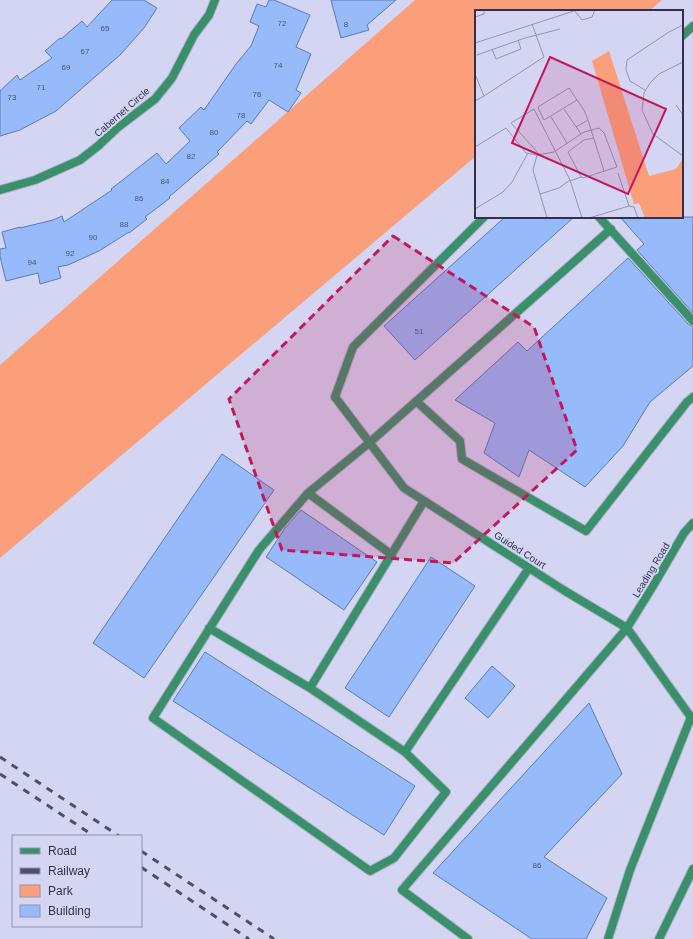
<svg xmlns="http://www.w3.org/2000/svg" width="693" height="939" font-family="Arial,sans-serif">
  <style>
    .green { fill: #fa9f7a }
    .building { fill: #97bafb; stroke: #5b7bb7 }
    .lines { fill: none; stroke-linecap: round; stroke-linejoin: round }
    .service-casing { stroke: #afb1cf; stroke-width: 10 }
    .minor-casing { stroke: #afb1cf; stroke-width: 10 }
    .service { stroke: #3a906b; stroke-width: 8 }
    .minor { stroke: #3a906b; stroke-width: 8 }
    .rail { stroke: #4e4f6c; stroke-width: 3; stroke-dasharray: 7 7; stroke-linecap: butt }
    .marked { fill: #c2185b; fill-opacity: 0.2; stroke: #c2185b; stroke-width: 3; stroke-dasharray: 8 5; stroke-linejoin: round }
    .labels { text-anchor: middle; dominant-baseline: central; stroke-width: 4; stroke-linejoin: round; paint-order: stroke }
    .number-label { font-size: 8px; fill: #4a5379 }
    .street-label { font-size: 10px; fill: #31314e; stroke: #d3d5f3 }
    .inset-road { fill: none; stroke: #9293b1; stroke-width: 1 }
    .view { fill: #c2185b; fill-opacity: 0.15; stroke: #c2185b; stroke-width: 2 }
    .inset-edge { fill: none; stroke: #31314e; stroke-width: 2 }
  </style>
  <rect width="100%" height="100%" fill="#d3d5f3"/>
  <!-- green -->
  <path class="green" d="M415,0H662L649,11H476V156L0,558V365Z"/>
  <!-- building -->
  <path class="building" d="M112,0H144L157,8L144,28L120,55L56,111L20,130L0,136V91L17,75L20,80L52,58L45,51L60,38L61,39L82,21L87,27Z
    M269,0H274L310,15L296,47L311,54L296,90L301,93L288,112L269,100L251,124L247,121L217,152L219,154L169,197L170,198L145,217L147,219L129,233V232L99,251L68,265L58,267L61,278L40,284L38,273L6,281L0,256V249L6,248L2,232L20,227V228L53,220L62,216L64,222L112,190L111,189L124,179L157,153L166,164L190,141L179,128L201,107L204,110L236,64L251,46L259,26L250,22L257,4L266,7Z
    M331,0H396L367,25L369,30L341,38Z
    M505,217H574L415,360L384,326Z
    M620,217H693V313L637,250L644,244Z
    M628,258L689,325L693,326V366L650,402L623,446L585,487L529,450L519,477L484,453L495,423L455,400L518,342L527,351Z
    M222,454L274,490L144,678L93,643Z
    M301,510L377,562L344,610L266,557L285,528Z
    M431,557L475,586L389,717L345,688Z
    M205,652L415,786L384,835L173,701Z
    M492,666L515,686L488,718L465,698Z
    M589,703L622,774L544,857L607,898L586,939H532L433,873Z"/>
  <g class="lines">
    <defs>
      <path id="service" d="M682,36L693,26
        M599,217L693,321
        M335,397L353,347L484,217
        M416,401L460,441L462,459L586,531L687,402L693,397
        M308,493L392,555
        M209,628L310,688L405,752L446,792L394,858L370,871L153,718L259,550L308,493L369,443L611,229
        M310,688L424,501
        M405,752L529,568
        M468,939L402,890L627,628
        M608,939L630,870L691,717
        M659,939L693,869"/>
      <path id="minor" d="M0,190L35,180L80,160L98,146L117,128L155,99L172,78L194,35L209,15L215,0
        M335,397L404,488L565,591L627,628L693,720
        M627,628L653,586L684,533L693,523"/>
    </defs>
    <!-- service casing -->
    <use href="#service" class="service-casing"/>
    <!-- minor casing -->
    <use href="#minor" class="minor-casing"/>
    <!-- service -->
    <use href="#service" class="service"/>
    <!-- minor -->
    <use href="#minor" class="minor"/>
    <!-- rail -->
    <path class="rail" d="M0,757L119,836
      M0,774L94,836
      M141,851L274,939
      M141,867L249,939"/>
  </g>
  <!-- marked area -->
  <path class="marked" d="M393,236L534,327L577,450L453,563L282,550L229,399Z"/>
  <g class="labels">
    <!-- number labels -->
    <g class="number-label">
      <text x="282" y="23">72</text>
      <text x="346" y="24">8</text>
      <text x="105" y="28">65</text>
      <text x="85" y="51">67</text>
      <text x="278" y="65">74</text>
      <text x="66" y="67">69</text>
      <text x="41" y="87">71</text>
      <text x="257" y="94">76</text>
      <text x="12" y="97">73</text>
      <text x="241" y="115">78</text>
      <text x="214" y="132">80</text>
      <text x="191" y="156">82</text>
      <text x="165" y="181">84</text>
      <text x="139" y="198">86</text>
      <text x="124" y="224">88</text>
      <text x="93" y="237">90</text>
      <text x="70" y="253">92</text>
      <text x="32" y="262">94</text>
      <text x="419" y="331">51</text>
      <text x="537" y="865">86</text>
    </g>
    <!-- street labels -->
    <g class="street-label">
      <text transform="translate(122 112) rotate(-41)">Cabernet Circle</text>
      <text transform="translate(520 550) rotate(33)">Guided Court</text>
      <text transform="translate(651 570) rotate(-59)">Leading Road</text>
    </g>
  </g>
  <!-- overview -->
  <g transform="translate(475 10)">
    <rect width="208" height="208" fill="#d3d5f3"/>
    <path d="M134,41L174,166L201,159L208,149V207L170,208L164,193L159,194L117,51Z" fill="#fa9f7a"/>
    <path class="inset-road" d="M100,1L107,10L117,7L120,0M0,7L9,4V0M0,33L102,0M17,39L21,49L46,39L43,30M2,45L50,28L85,19M208,52L184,64L175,73L169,83L167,100L178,124L208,146M0,64L9,86L0,91M170,80L155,71L151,60L152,50L194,22L208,15M9,86L69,47L57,14M102,90L69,110L64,100L63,97L94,78L102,90L109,100L113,110L129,161M201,95L208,105M89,99L106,124M76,107L92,133M101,117L113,110M0,137L31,118L51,143L62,145L79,142L109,122L124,118L129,123L142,157L108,168L106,167M62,145L58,160L72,208M65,145L36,113L59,99L95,170L107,208M95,171L106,167L93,142L109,130L119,128M65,184L84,178L95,170M154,196L159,197L163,208M0,199L28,182L37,172L53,143M114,208L154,196L143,163"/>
    <path class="view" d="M75,47L191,99L153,184L37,133Z"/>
    <rect width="208" height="208" class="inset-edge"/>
  </g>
  <!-- legend -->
  <rect x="12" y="835" width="130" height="92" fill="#d3d5f3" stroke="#9293b1"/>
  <rect x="20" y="848" width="20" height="6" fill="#3a906b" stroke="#9293b1"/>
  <text x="48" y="855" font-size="12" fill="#31314e">Road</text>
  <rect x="20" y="868" width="20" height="6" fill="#4e4f6c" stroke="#9293b1"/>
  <text x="48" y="875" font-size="12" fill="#31314e">Railway</text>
  <rect x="20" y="885" width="20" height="12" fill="#fa9f7a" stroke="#9293b1"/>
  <text x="48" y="895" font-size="12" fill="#31314e">Park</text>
  <rect x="20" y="905" width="20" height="12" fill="#97bafb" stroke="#9293b1"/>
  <text x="48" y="915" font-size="12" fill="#31314e">Building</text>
</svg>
